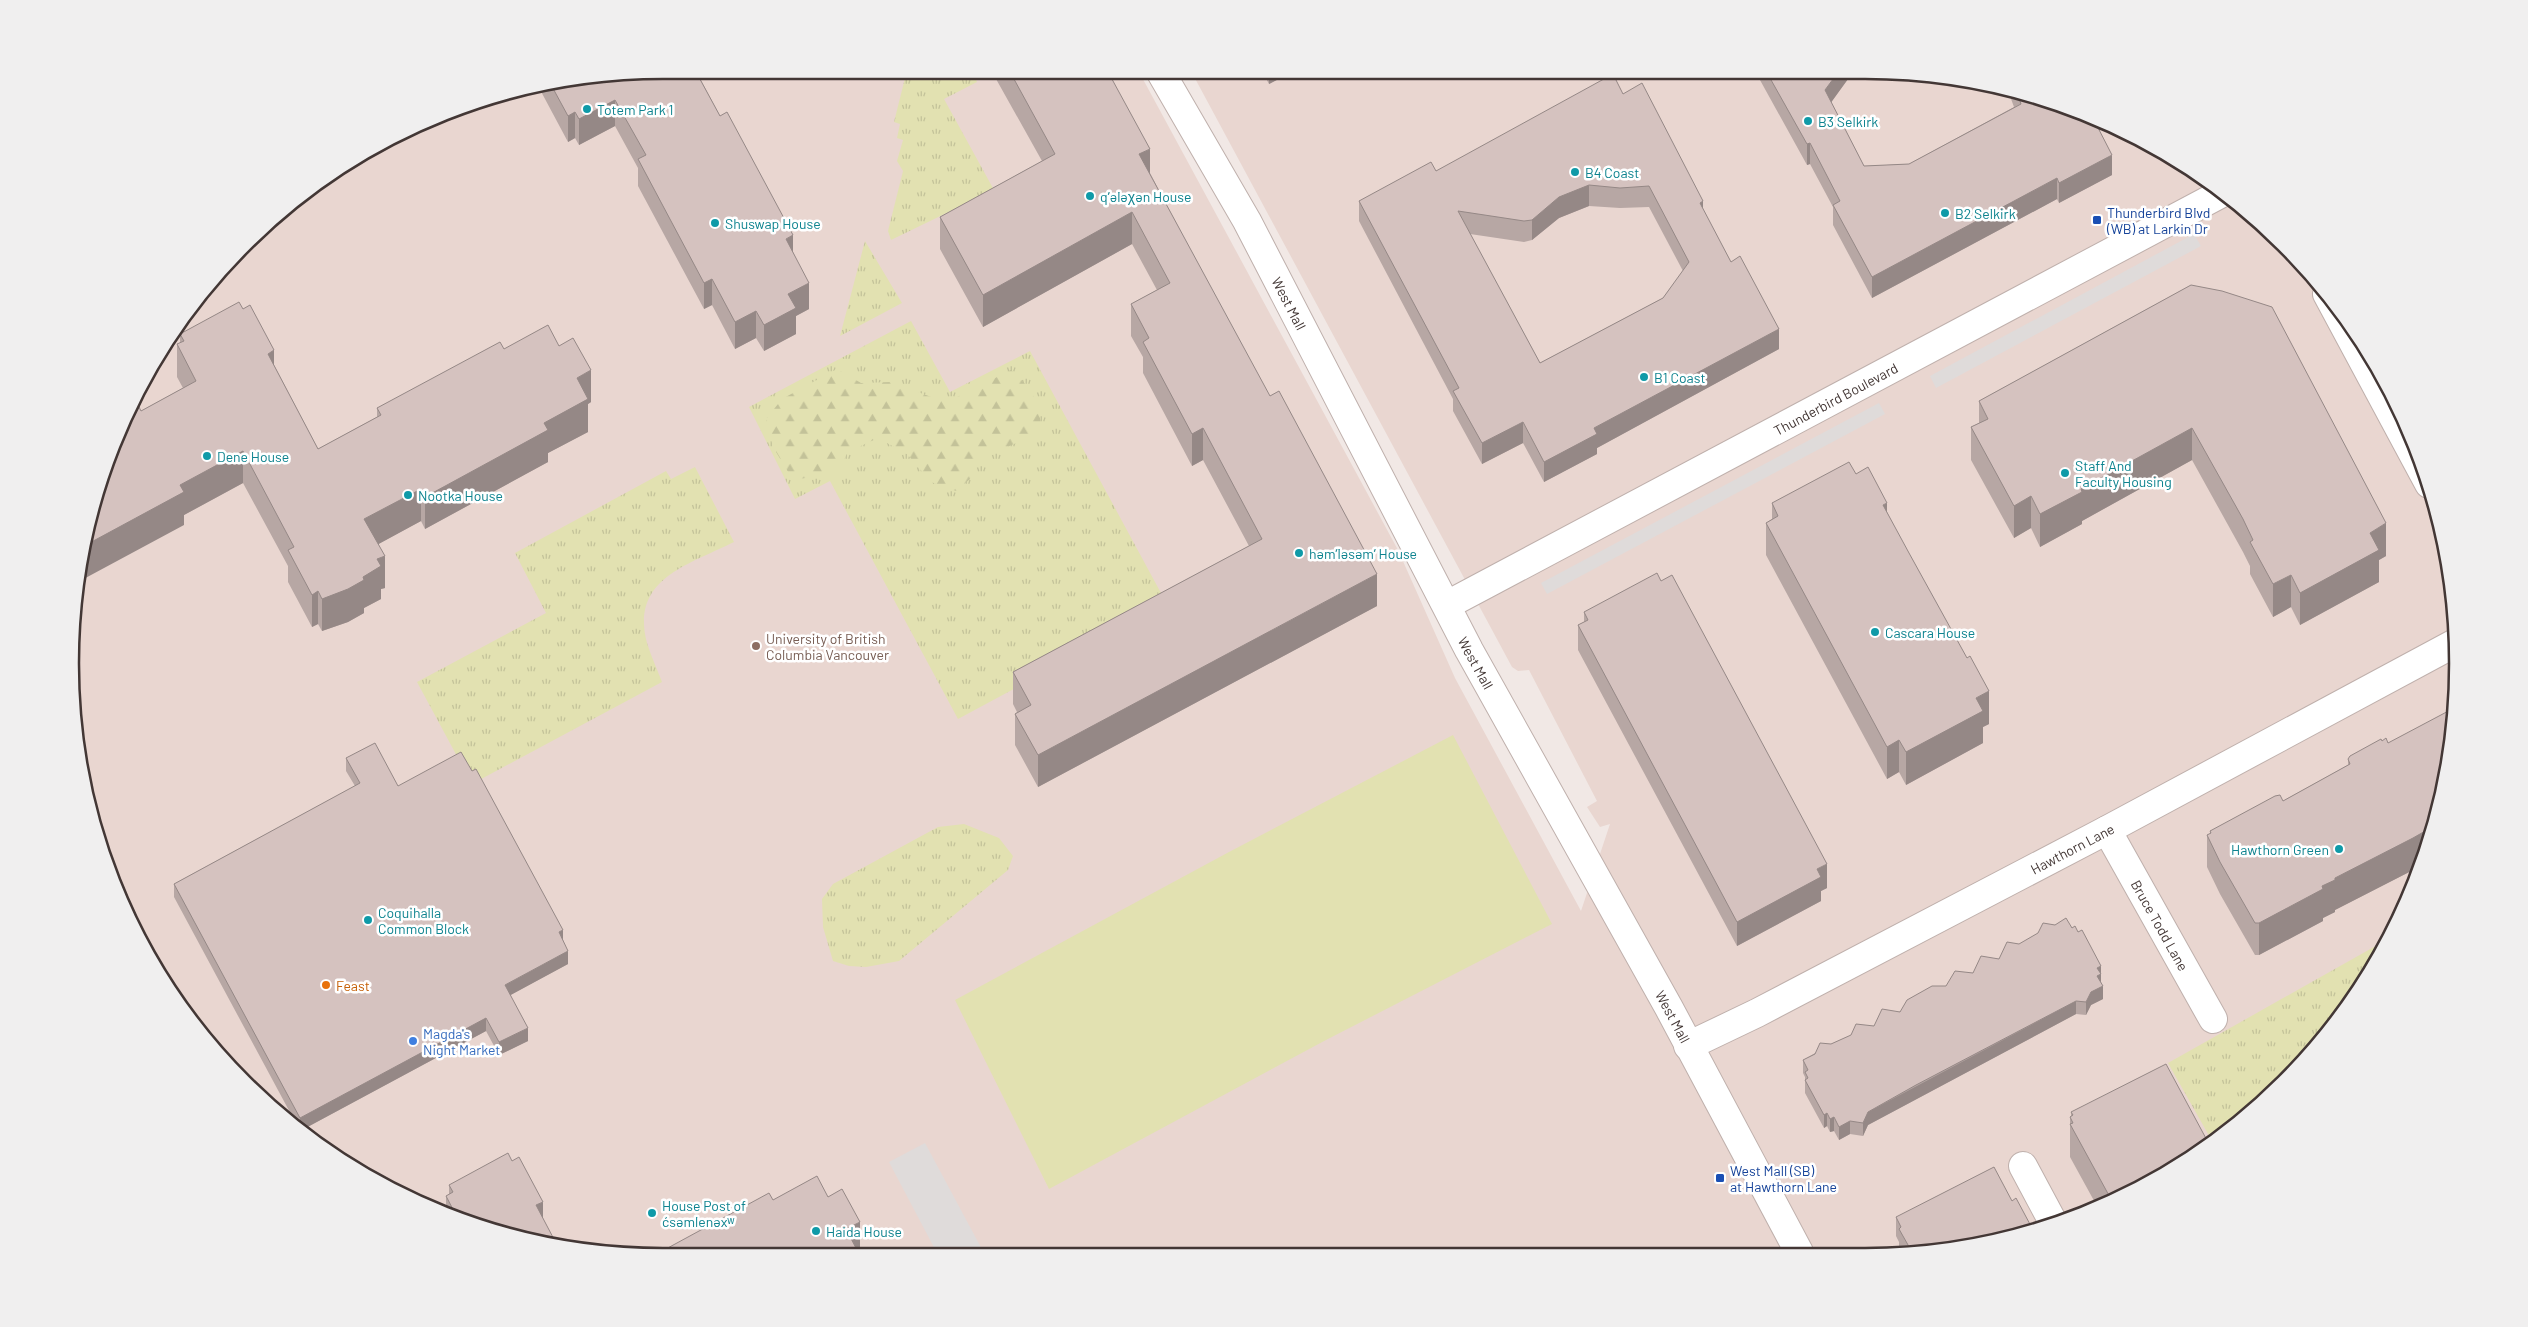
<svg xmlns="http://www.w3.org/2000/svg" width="2528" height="1327" font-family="Barlow,sans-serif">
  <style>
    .education { fill: #e9d6d0 }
    .grass { fill: url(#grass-tufts) }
    .forest { fill: url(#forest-firs) }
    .garden { fill: #e2e1b1 }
    .parking { fill: #dfdbda }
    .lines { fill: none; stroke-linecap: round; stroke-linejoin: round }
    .minor-casing { stroke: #bfb0ac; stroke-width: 30 }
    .minor { stroke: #fff; stroke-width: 28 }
    .wall { fill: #b7a7a4; fill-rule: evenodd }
    .shaded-wall { fill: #958886 }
    .building { fill: #d5c2bf; stroke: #958886; fill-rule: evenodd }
    .culture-dot { fill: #0f9aa8; stroke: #fff; stroke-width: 2 }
    .transit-dot { fill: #1a4fb4; stroke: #fff; stroke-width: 2 }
    .education-dot { fill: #8d6e63; stroke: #fff; stroke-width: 2 }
    .food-dot { fill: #e8710a; stroke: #fff; stroke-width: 2 }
    .shop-dot { fill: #3f7fe0; stroke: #fff; stroke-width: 2 }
    .labels { text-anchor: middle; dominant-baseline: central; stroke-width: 5; stroke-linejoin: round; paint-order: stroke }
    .culture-label { font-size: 14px; fill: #0d838f; stroke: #fff; text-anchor: start }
    .transit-label { font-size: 14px; fill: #164399; stroke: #fff; text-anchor: start }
    .street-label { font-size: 14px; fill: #433735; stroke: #fff }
    .education-label { font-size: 14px; fill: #785e54; stroke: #fff; text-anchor: start }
    .food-label { font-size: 14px; fill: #c56008; stroke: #fff; text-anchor: start }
    .shop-label { font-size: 14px; fill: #366cbe; stroke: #fff; text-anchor: start }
    .rim { fill: none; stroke: #433735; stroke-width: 2.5 }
  </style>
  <defs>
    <pattern id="grass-tufts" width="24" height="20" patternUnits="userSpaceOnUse" patternTransform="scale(1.25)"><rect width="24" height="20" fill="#e2e1b1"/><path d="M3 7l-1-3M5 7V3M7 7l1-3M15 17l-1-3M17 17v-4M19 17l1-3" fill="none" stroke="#c3c299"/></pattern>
    <pattern id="forest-firs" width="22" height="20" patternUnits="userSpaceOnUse" patternTransform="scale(1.25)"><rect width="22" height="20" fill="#e2e1b1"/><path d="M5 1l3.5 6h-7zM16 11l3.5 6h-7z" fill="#c3c299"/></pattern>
  </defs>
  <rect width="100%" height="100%" fill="#f1e8e5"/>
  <!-- education -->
  <path class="education" d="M664,70H1138L1398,550L1455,678L1581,911L1610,824L1600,827L1587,807L1597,801L1529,670L1518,671L1512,667L1191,71H1903L2018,90L2127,131L2226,193L2311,272L2379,367L2427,473L2453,586L2457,703L2438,817L2397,926L2311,1055L2194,1157L2091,1212L1942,1252L625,1256L510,1237L401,1196L302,1135L244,1083L170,993L131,926L90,817L75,741L71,625L90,510L115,436L170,334L217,272L302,193L367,149L472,102L548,81Z"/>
  <!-- grass -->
  <path class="grass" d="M907,70H972L977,82L944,99L994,190L891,240L888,231L903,171L897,161L903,140L897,138L900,124L894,122Z
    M865,241L902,303L840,336Z
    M911,321L950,392L1030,351L1168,606L958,719L830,481L795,499L749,407Z
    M695,467L734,542C688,565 630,579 647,643C651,656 657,669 662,682L472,784L417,682L546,613L515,553L666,471L671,479Z
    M964,824L999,838L1013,856L1008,870L899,961L866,967L849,966L833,961L823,927L822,899L833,884L938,827Z
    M2388,939L2311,1055L2212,1141L2168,1063Z"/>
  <!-- forest -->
  <path class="forest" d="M837,369L861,383L891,382L934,398L951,400L1011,370C1032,389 1041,402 1041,432L1007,447L978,454L970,479L956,491L931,482L907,454L878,438L848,452L836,473L793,480L773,447L766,419L782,399Z"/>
  <!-- garden -->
  <path class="garden" d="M1453,735L1552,924L1326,1040L1049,1189L955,1000L1229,852Z"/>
  <!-- parking -->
  <path class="parking" d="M2194,234L2201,246L1936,388L1930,376Z
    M1879,403L1885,414L1547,594L1541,583Z
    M925,1143L985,1255H938L889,1162Z"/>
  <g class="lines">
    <defs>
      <g id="minor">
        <path id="s1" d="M1160,71L1247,221L1469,650L1669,1008L1799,1252"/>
        <path d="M2327,294L2429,484"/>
        <path id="s2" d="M1447,605L2224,192"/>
        <path id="s3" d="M2107,830L2213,1019"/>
        <path id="s4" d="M1688,1046L1757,1013L2107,830L2455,643"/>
        <path d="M2023,1166L2053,1222"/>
      </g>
    </defs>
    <!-- minor casing -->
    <use href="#minor" class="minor-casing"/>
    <!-- minor -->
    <use href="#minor" class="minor"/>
  </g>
  <!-- wall -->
  <path class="wall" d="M664,70L697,73L793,252L809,309L796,316V334L764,351L756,338L735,349L712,305L704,309L638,186V168L615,126L579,145L575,138L568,142L537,84L548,81Z
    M991,70H1107L1150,173L1377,606L1038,787L1015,745V714L1017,712L1013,704V672L1249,546L1203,460L1192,466L1143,373V357L1131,336V304L1157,290L1132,244L983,327L940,249V217L1042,161Z
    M1262,71H1294L1269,84Z
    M1384,71H1414L1398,79L1396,76L1389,79Z
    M1755,71H1848V79L1831,102L1864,166L1909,164L2014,107L2007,88L2018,90L2110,125L2099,131L2112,175L2059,203L2057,199L1872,298L1833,225V207L1810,164L1807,165Z
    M1623,94L1703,210L1731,262L1779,349L1597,448V454L1544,482L1523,443L1482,464L1453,411V399L1359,221V201L1436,171ZM1589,206L1620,208L1649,207L1683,271L1663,298L1540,363L1470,234L1524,242L1532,240L1559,218Z
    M2191,285L2386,556L2379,560V582L2300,625L2291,607L2273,617L2250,574V566L2243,552L2192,460L2082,521V524L2040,547L2031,528L2014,538L1971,460V427L1979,423V401Z
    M180,334L274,365L318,449L377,417V408L504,349L559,346L591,402L588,404V432L548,453V462L425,529L421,521L378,544L385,588L381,589V599L364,608V613L348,622L322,631L318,624L312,627L288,582V566L243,483L184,515V525L141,411L183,388L177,377V344L180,343Z
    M1856,474L1887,512L1989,724L1983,727V743L1906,785L1899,772L1887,779L1766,555V523L1772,519V503Z
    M1584,612L1827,888L1821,891V901L1737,946L1578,650V625L1584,622Z
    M2382,741L2388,743L2438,817L2419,867L2335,910V912L2323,918V921L2259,955H2255L2220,894L2207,867V835L2210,834V831L2283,801L2348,765V759Z
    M346,758L398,786L563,940L568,964L510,995L528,1041L499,1055L486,1031L300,1131L174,897V884L355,786L346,771Z
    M1973,973L2101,982L2103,999L2091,1005L2086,1015L2076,1014L1868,1125L1863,1136L1850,1134L1839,1140L1834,1131L1830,1132L1827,1126L1824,1128L1805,1093V1077L1803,1073V1060L1831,1044L1874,1026L1946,986Z
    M2071,1112L2194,1157L2098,1208L2070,1157V1117L2071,1116Z
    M449,1185L543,1218L510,1237L446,1213V1196L449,1195Z
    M2012,1201L1942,1252H1901L1899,1248V1242L1896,1236V1217Z"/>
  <!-- shaded-wall -->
  <path class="shaded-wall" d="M686,70H703L686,79Z
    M1269,71H1294L1269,84Z
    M1389,71H1396V76L1389,79Z
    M1398,71H1414L1398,79Z
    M1839,71H1848V79L1825,111V90Z
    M615,100V126L579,145V119Z
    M575,112V138L568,142V116Z
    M2091,118L2110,125L2091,135Z
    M1810,143V164L1807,165V144Z
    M1150,149V181L1139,154Z
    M2112,155V175L2059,203V183Z
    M2057,178V199L1872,298V277Z
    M1589,185V206L1559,218L1532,240V220L1559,197Z
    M1703,201V221L1700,203Z
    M1132,212V244L983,327V295Z
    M793,235V261L786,239Z
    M712,279V305L704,309V283Z
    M809,283V309L796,316V334L764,351V325L788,294Z
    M756,311V338L735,349V322Z
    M1779,329V349L1597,448V454L1544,482V462L1594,428Z
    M274,350V382L268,354Z
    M591,370V402L588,404V432L548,453V462L425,529V497L544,423L577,378Z
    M1523,422V443L1482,464V443Z
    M1203,428V460L1192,466V434Z
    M2192,428V460L2082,521V524L2040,547V514L2081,489Z
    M243,451V483L184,515V525L78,582L84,546L180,485Z
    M421,489V521L364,552V519Z
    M2031,496V528L2014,538V506Z
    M1887,503V535L1883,505Z
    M2386,523V556L2379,560V582L2300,625V593L2370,533Z
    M385,556V588L381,589V599L364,608V613L348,622L322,631V599L363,577L377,559Z
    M1377,574V606L1038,787V755Z
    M2291,575V607L2273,617V584Z
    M318,591V624L312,627V595Z
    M1989,691V724L1983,727V743L1906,785V752L1976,698Z
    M1899,740V772L1887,779V747Z
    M2434,826L2419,867L2335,910V912L2323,918V921L2259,955V923L2322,886L2335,878Z
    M1827,864V888L1821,891V901L1737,946V922L1817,869Z
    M563,930V944L559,932Z
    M568,951V964L505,998V985Z
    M2101,966V987L2103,986V999L2091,1005L2086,1015V1002L2097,968Z
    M2076,1001V1014L1868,1125L1863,1136V1123L1868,1112Z
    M486,1018V1031L300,1131V1118Z
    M528,1028V1041L499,1055V1042Z
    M1827,1113V1126L1824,1128V1115Z
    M1834,1117V1131L1830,1132V1119Z
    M1850,1121V1134L1839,1140V1127Z
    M543,1202V1234L536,1205Z
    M860,1222V1254L857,1255H846V1229Z"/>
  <!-- building -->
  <path class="building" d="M664,70H695L720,116L727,112L793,235L786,239L809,283L788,294L796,308L764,325L756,311L735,322L712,279L704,283L638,159L646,155L615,100L579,119L575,112L568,116L549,81Z
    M1009,70H1107L1150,149L1139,154L1270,396L1279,391L1377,574L1038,755L1015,714L1031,705L1013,672L1262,539L1203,428L1192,434L1143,342L1149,338L1131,304L1170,283L1132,212L983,295L940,217L1055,154Z
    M1766,71H1839L1825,90L1864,166L1909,164L2021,104L2016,90L2093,118L2112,155L2059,183L2057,178L1872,277L1833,205L1840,201L1810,143L1807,144Z
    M1613,74L1623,94L1642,83L1703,201L1700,203L1731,262L1740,256L1779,329L1594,428L1597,434L1544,462L1523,422L1482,443L1453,391L1459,388L1359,201L1431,162L1436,171ZM1589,185L1620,188L1649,186L1689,262L1663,298L1540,363L1458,211L1524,221L1532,220L1559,197Z
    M2191,285L2222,291L2272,307L2386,523L2370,533L2379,550L2300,593L2291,575L2273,584L2250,542L2253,540L2243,519L2192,428L2081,489L2082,492L2040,514L2031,496L2014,506L1971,427L1988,419L1979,401Z
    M239,302L243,309L250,305L274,350L268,354L318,449L381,415L377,408L500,342L504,349L548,325L559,346L573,338L591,370L577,378L588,399L544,423L548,430L425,497L421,489L364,519L385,556L377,559L381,566L363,577L364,580L348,589L322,599L318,591L312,595L288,550L294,547L243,451L180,485L184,492L84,546L90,510L115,436L131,406L137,403L141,411L196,381L177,344L184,341L180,334Z
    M1849,462L1856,474L1868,467L1887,503L1883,505L1909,553L1967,658L1970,656L1989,691L1976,698L1983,711L1906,752L1899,740L1887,747L1766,523L1778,516L1772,503Z
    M1657,573L1661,581L1672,575L1827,864L1817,869L1821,877L1737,922L1578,625L1588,620L1584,612Z
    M2456,707L2438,817L2434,826L2413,838L2335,878V880L2322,886L2323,889L2259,923H2255L2220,862L2207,835L2211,833L2210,831L2275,796L2280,795L2283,801L2350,764L2348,759L2350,756L2381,739L2382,741L2386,738L2388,743Z
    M375,743L398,786L461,752L472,771L476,769L563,930L559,932L568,951L505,985L528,1028L499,1042L486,1018L300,1118L174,884L360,783L346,758Z
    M2066,918L2072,928L2075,926L2078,932L2082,930L2101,966L2097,968L2101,974L2097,976L2103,986L2091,992L2086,1002L2076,1001L1916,1085L1868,1112L1863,1123L1850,1121L1839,1127L1834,1117L1830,1119L1827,1113L1824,1115L1805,1080L1808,1078L1805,1072L1808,1070L1803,1060L1815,1054L1820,1043L1831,1044L1851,1035L1856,1024L1874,1026L1882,1009L1900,1012L1907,1000L1932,986H1946L1955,971L1973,973L1981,956L1999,959L2007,942L2019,944L2038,933L2043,923L2055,925Z
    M2166,1064L2209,1144L2194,1157L2112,1201L2070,1124L2073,1123L2070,1117L2073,1115L2071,1112Z
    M508,1153L512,1161L519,1157L543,1202L536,1205L557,1245L510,1237L457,1217L446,1196L453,1192L449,1185Z
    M1994,1167L2012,1201L2016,1198L2032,1228L1942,1252H1912L1899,1229L1901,1227L1896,1217Z
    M817,1176L828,1197L842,1189L860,1222L846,1229L857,1250L849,1255L653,1256L769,1193L773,1200Z"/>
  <!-- markers -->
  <g class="culture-dot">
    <circle cx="587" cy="109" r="5"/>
    <circle cx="1808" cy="121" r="5"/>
    <circle cx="1575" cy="172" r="5"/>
    <circle cx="1090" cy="196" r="5"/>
    <circle cx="1945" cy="213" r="5"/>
    <circle cx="715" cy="223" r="5"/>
    <circle cx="1644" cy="377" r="5"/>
    <circle cx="207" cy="456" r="5"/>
    <circle cx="2065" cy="473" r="5"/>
    <circle cx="408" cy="495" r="5"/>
    <circle cx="1299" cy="553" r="5"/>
    <circle cx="1875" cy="632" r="5"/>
    <circle cx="2339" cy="849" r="5"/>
    <circle cx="368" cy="920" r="5"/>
    <circle cx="652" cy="1213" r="5"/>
    <circle cx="816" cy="1231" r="5"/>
  </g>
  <g class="transit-dot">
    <rect x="2092" y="215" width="10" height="10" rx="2.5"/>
    <rect x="1715" y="1173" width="10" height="10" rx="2.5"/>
  </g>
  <circle class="education-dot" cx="756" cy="646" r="5"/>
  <circle class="food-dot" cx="326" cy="985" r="5"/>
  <circle class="shop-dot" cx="413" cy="1041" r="5"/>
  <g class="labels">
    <!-- culture labels -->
    <g class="culture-label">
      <text x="597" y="109">Totem Park 1</text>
      <text x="1818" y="121">B3 Selkirk</text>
      <text x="1585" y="172">B4 Coast</text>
      <text x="1100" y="196">q’ələχən House</text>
      <text x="1955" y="213">B2 Selkirk</text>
      <text x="725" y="223">Shuswap House</text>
      <text x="1654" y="377">B1 Coast</text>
      <text x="217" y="456">Dene House</text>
      <text x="2075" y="465">Staff And<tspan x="2075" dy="16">Faculty Housing</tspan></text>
      <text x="418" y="495">Nootka House</text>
      <text x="1309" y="553">həm’ləsəm’ House</text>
      <text x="1885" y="632">Cascara House</text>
      <text x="2329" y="849" text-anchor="end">Hawthorn Green</text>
      <text x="378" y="912">Coquihalla<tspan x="378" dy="16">Common Block</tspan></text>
      <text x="662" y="1205">House Post of<tspan x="662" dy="16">c̓səmlenəxʷ</tspan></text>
      <text x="826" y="1231">Haida House</text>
    </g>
    <!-- transit labels -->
    <g class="transit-label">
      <text x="2107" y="212">Thunderbird Blvd<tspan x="2107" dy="16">(WB) at Larkin Dr</tspan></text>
      <text x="1730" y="1170">West Mall (SB)<tspan x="1730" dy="16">at Hawthorn Lane</tspan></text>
    </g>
    <!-- street labels -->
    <g class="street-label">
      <text stroke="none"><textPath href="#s1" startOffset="266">West Mall</textPath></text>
      <text stroke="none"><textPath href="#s2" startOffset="440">Thunderbird Boulevard</textPath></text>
      <text stroke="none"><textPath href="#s1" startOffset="671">West Mall</textPath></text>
      <text stroke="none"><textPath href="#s4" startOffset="432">Hawthorn Lane</textPath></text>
      <text stroke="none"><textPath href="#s3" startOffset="109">Bruce Todd Lane</textPath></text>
      <text stroke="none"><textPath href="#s1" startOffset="1076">West Mall</textPath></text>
    </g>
    <!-- education labels -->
    <g class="education-label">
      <text x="766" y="638">University of British<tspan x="766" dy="16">Columbia Vancouver</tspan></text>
    </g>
    <!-- food labels -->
    <g class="food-label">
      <text x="336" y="985">Feast</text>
    </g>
    <!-- shop labels -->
    <g class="shop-label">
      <text x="423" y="1033">Magda's<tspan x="423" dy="16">Night Market</tspan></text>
    </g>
  </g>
  <!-- crop -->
  <path d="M0 0H2528V1327H0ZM663 79H1865A584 584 0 0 1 2449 663V664A584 584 0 0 1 1865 1248H663A584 584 0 0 1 79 664V663A584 584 0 0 1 663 79Z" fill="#f0efef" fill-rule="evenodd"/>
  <path class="rim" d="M663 79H1865A584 584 0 0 1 2449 663V664A584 584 0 0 1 1865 1248H663A584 584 0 0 1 79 664V663A584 584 0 0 1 663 79Z"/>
</svg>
